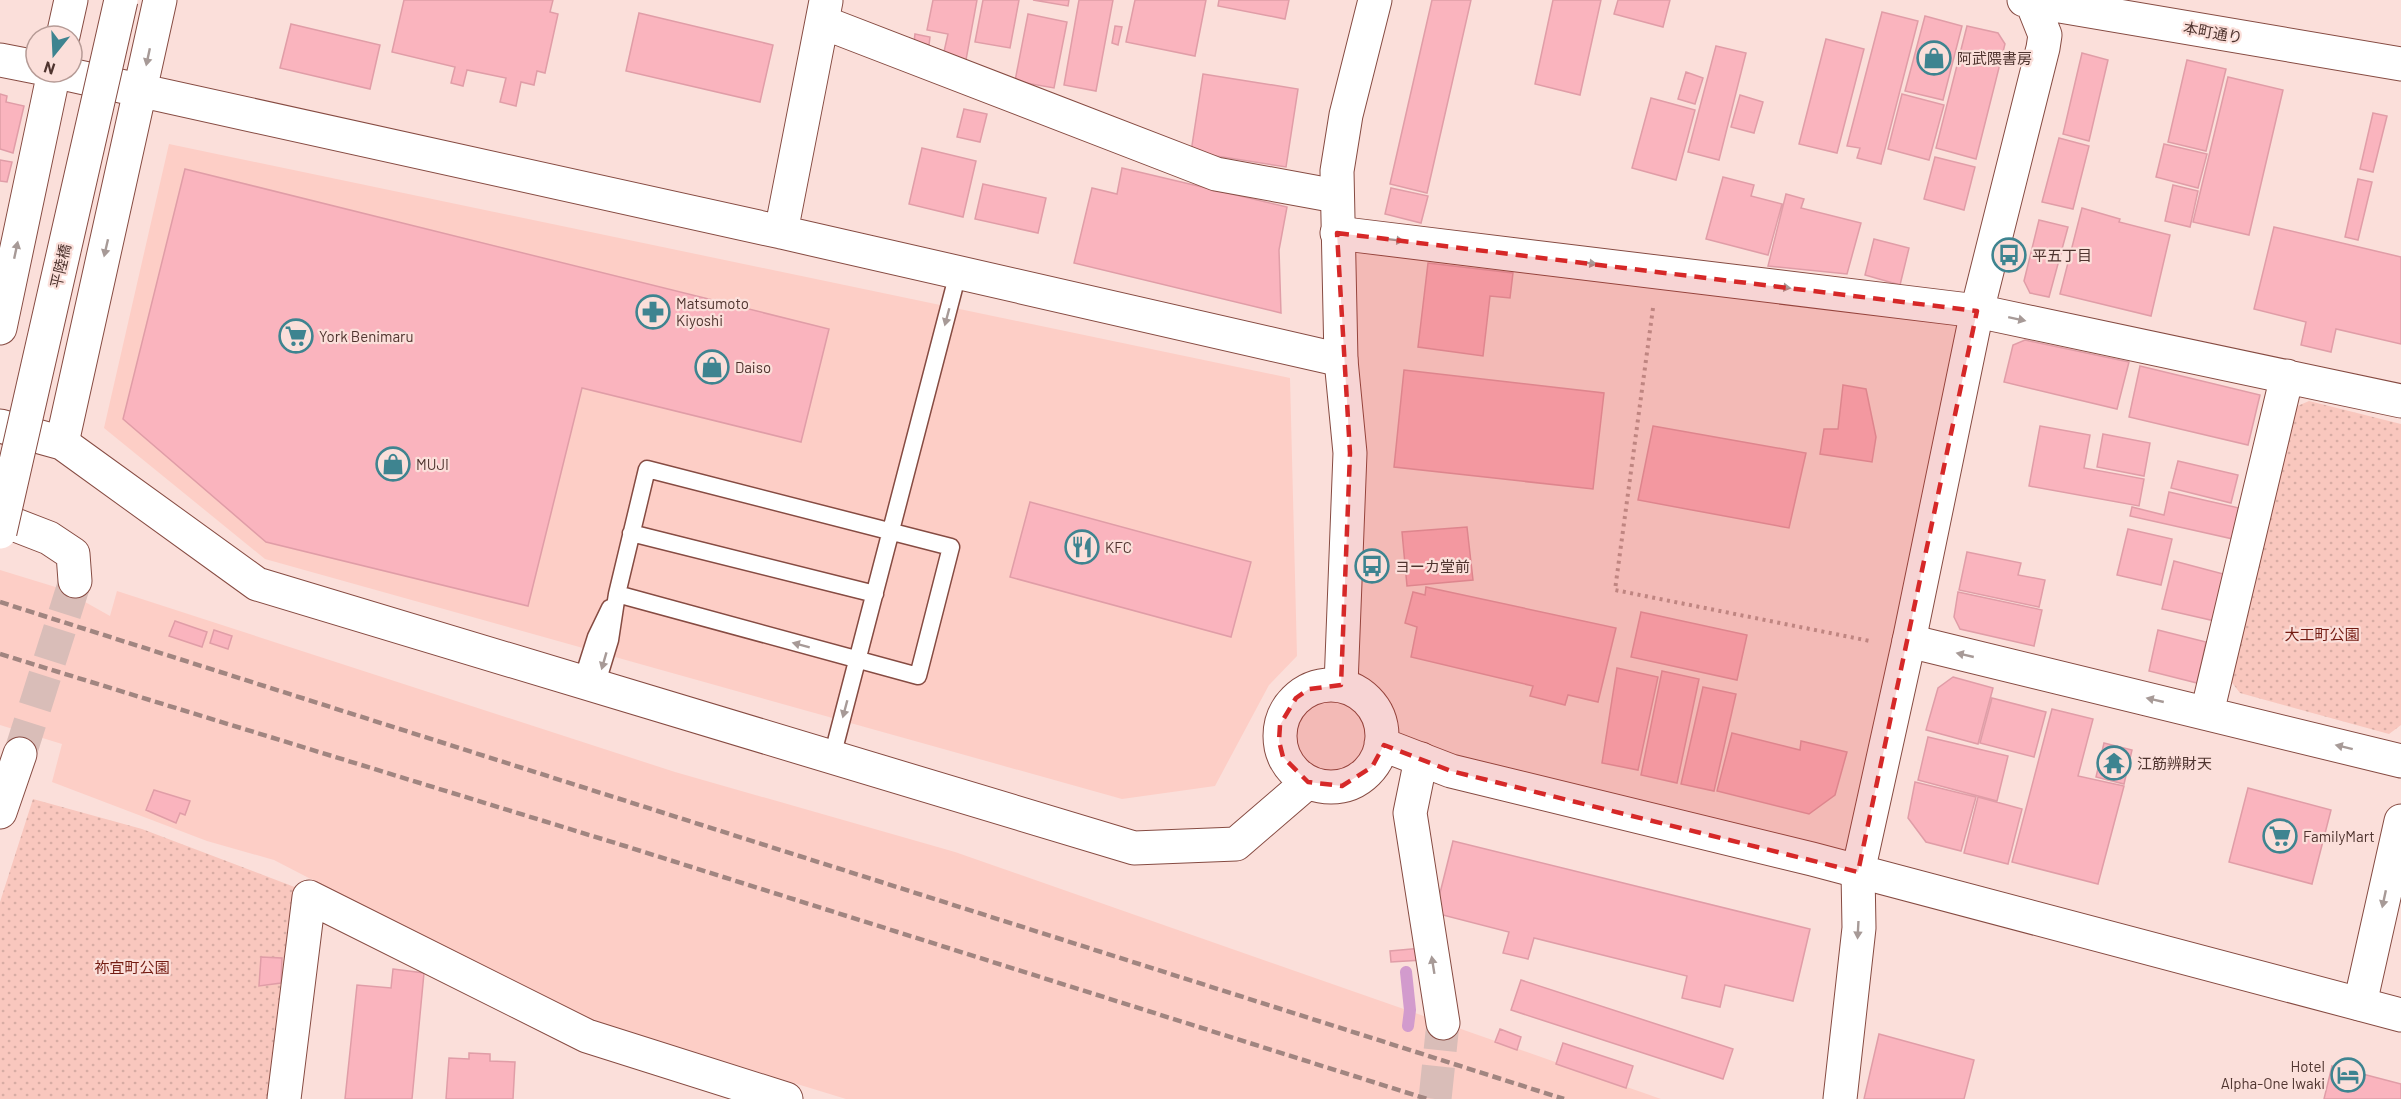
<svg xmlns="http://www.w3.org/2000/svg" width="2401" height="1099" font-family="Barlow,'Noto Sans JP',sans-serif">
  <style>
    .built { fill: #fdcec6 }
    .grass { fill: url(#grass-dots) }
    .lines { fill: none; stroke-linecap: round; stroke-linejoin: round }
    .stream { stroke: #d29bcd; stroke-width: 12 }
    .building { fill: #fab4be; stroke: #e09da7; stroke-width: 1.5 }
    .street-tunnel { stroke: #d9bdb8; stroke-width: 33; stroke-dasharray: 33 16; stroke-linecap: butt }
    .lane-casing { stroke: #864b42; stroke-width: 19 }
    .street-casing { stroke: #864b42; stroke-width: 35 }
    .secondary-casing { stroke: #864b42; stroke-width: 35 }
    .path { stroke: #b99d98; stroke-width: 4; stroke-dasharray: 3 4.5; stroke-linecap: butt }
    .lane { stroke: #fff; stroke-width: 16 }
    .street { stroke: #fff; stroke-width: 33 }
    .secondary { stroke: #fff; stroke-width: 33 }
    .rail { stroke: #a18580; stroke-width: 4.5; stroke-dasharray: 9 4.5; stroke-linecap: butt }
    .secondary-bridge-casing { stroke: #864b42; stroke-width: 35; stroke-linecap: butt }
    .secondary-bridge { stroke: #fff; stroke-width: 33 }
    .oneway { fill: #a79a97 }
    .marked { fill: #d62828; fill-opacity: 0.2; stroke: #d62828; stroke-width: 4.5; stroke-dasharray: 12 8; stroke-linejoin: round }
    .labels { text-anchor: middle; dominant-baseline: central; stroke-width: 4.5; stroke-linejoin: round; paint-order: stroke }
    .street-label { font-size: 15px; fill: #4f342f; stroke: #fbdfda }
    .poi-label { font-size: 15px; fill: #4f342f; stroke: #fbdfda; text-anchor: start }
    .park-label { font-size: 15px; fill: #731b12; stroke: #fbdfda }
  </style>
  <defs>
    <pattern id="grass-dots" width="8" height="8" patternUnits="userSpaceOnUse" patternTransform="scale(1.5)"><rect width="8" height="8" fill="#f9c7be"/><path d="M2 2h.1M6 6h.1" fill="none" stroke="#d7aca4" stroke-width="1.8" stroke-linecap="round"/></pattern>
  </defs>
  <rect width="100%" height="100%" fill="#fbdfda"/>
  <!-- built -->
  <path class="built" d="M169,144L1290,378L1297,656L1269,685L1215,786L1122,799L265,559L104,428Z
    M0,570L62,589L110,616L117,591L675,772L955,852L1661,1099H846L631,1033L572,1014L274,860L207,841L52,782L62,744L0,725Z"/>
  <!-- grass -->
  <path class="grass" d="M2309,401L2401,424V725L2389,734L2240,693L2230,680L2293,408Z
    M33,799L142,829L305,891L278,1099H0V902Z"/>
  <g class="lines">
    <!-- stream -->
    <path class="stream" d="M1406,972L1410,1010L1408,1026"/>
  </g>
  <!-- building -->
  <path class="building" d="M404,0H553L550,12L558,14L545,73L537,71L534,85L521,82L516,106L500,102L506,78L467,70L463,86L451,83L455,67L392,52Z
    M933,0H977L966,60L943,56L948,34L927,30Z
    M983,0H1019L1010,48L975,42Z
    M1033,0H1069L1068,6Z
    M1079,0H1113L1096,91L1064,85Z
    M1135,0H1206L1195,56L1126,42Z
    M1219,0H1289L1285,19L1218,6Z
    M1432,0H1471L1427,193L1390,184Z
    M1553,0H1601L1580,95L1535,84Z
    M1618,0H1670L1663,27L1614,14Z
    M1882,12L1918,21L1881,164L1857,158L1860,148L1847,146Z
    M639,13L773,45L760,102L626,71Z
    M1028,14L1067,22L1054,88L1015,81Z
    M1925,16L1962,26L1943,100L1905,91Z
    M291,24L380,45L370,89L280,68Z
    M1115,26L1122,27L1118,45L1112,43Z
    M1967,26L1998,33L2005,44L1976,159L1936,148Z
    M915,34L930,37L929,45L914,42Z
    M1826,39L1864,49L1837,153L1799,144Z
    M1716,46L1746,53L1719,160L1688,152Z
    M2082,53L2108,60L2089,141L2063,134Z
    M2187,60L2226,69L2206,151L2168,142Z
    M1686,72L1703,78L1695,104L1678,99Z
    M1203,74L1298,89L1286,167L1191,152Z
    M2228,77L2283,90L2249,235L2193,222Z
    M0,94L7,96L6,102L24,106L13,153L0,149Z
    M1902,94L1944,105L1929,160L1888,149Z
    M1740,95L1763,102L1754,133L1731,127Z
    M1651,98L1695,110L1676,180L1632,168Z
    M964,109L987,114L980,142L957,137Z
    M2373,113L2387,116L2373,172L2360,169Z
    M2059,138L2089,146L2073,209L2042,202Z
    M2164,144L2207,154L2198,188L2156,177Z
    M922,148L976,161L963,217L909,204Z
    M1935,157L1975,167L1964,210L1924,199Z
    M0,160L12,162L7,182L0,181Z
    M1122,168L1287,207L1279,250L1281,313L1074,263L1092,188L1117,194Z
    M185,169L829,329L801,442L582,388L528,606L266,542L123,419Z
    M1723,177L1754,185L1751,196L1782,204L1768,255L1706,239Z
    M2358,179L2372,182L2358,240L2345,237Z
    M983,184L1046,198L1038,233L975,219Z
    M2173,185L2198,191L2190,227L2165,221Z
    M1391,188L1428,196L1421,223L1385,214Z
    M1786,194L1804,199L1801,208L1861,223L1847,274L1768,266Z
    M2082,208L2120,219L2119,222L2170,235L2151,316L2060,294Z
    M2039,220L2068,227L2049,297L2030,293L2024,281Z
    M2274,227L2401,257V344L2336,329L2331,352L2301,345L2306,322L2254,309Z
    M1874,239L1909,248L1900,285L1865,275Z
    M1428,263L1513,273L1510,298L1490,296L1483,356L1418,347Z
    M2025,340L2129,362L2117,409L2004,382L2013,345Z
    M2140,366L2260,395L2248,445L2129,417Z
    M1404,370L1604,393L1593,489L1394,467Z
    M1843,385L1866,389L1876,437L1872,462L1820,454L1824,429H1838Z
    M1653,426L1806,453L1789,528L1638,500Z
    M2040,426L2090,435L2084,468L2144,479L2139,506L2029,486Z
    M2103,434L2150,443L2144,476L2097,467Z
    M2178,461L2238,475L2231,503L2171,488Z
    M2169,492L2239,508L2233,539L2130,516L2132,507L2164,515Z
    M1030,502L1251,562L1231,637L1010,577Z
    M1467,527L1473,580L1407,586L1402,532Z
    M2128,529L2172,539L2161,585L2117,575Z
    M1967,552L2021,563L2018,575L2045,580L2039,607L1959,590Z
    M2174,561L2227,575L2215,621L2162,609Z
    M1426,587L1616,628L1598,702L1568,695L1565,705L1530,696L1533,686L1411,657L1417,627L1405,623L1413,592L1425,595Z
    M1958,592L2042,610L2034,646L1960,629L1954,617Z
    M1641,612L1747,635L1737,680L1631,657Z
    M175,621L207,632L202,647L169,636Z
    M214,630L232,636L228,649L210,643Z
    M2158,630L2206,642L2197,683L2149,671Z
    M1617,668L1658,677L1638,770L1602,763Z
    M1662,671L1699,679L1677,783L1641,775Z
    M1953,677L1993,688L1978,744L1926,730L1938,688Z
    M1703,687L1736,694L1714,791L1681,784Z
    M1992,698L2046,712L2034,757L1980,743Z
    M2052,709L2093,719L2078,776L2124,786L2098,884L2012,862Z
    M1732,733L1800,750L1801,741L1847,752L1835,795L1809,814L1717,791Z
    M1928,737L2008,756L1997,801L1918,780Z
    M2104,743L2132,750L2124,784L2096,777Z
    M1915,782L1976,797L1961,851L1926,842L1908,818Z
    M2248,788L2331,810L2312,884L2229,862Z
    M154,790L190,801L185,815L180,813L176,823L146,810Z
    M1978,797L2022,809L2008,864L1964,853Z
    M1453,841L1810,929L1793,1001L1725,985L1720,1007L1682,998L1687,976L1534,938L1528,959L1503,953L1509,932L1435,913Z
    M1422,948L1423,960L1391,962L1390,951Z
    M261,957L282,958L281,983L259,986Z
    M393,969L424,973L412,1099H345L357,985L391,988Z
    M1521,980L1733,1049L1723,1079L1511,1010Z
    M1500,1029L1521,1037L1517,1050L1495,1042Z
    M1879,1034L1974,1060L1964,1099H1864Z
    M1563,1043L1633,1066L1626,1088L1556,1064Z
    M469,1053L490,1054V1061L515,1062L513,1099H446L449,1058L469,1059Z
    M2332,1066L2401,1084V1099H2324Z"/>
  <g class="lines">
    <!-- street-tunnel -->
    <path class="street-tunnel" d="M20,754L75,581
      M1435,1099L1443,1023"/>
    <defs>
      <path id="lane" d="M631,533L875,594
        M582,681L596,637L610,608
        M596,686L610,640L617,594L647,469L951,547L918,676L617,594
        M832,757L958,273"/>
      <path id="street" d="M822,22L1216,174L1336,196
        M63,36L71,0
        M0,60L36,67
        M57,72L781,232L1341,360
        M781,232L826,1
        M1337,233L1977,311L2401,401
        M0,328L54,72
        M62,443L160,0
        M0,519L49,538L73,554L75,581
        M1909,641L2401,761
        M2207,713L2287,376
        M1421,759L1410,813L1443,1023
        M0,812L20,754
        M2360,1004L2401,821
        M284,1099L309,897L587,1036L786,1099
        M1840,1099L1859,928L1858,872"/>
      <path id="secondary" d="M2024,0L2401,64
        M0,426L62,443L257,584L1134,848L1236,844L1308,782
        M1280 736a51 51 0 1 1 102 0a51 51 0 1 1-102 0Z
        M1341,685L1350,453L1341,360L1337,171L1346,115L1375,0
        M1381,744L1451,771L1812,859L2401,1015
        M1858,872L1909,641L1977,311L2043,48L2045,35L2031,0"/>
    </defs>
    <!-- lane casing -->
    <use href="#lane" class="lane-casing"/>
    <!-- street casing -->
    <use href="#street" class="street-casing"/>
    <!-- secondary casing -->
    <use href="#secondary" class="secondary-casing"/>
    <!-- path -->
    <path class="path" d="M1653,308L1615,590L1870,641"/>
    <!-- lane -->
    <use href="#lane" class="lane"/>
    <!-- street -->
    <use href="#street" class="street"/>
    <!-- secondary -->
    <use href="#secondary" class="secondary"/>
    <!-- rail -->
    <path class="rail" d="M0,602L1564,1099
      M0,654L625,846L1427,1099"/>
    <defs>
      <path id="secondary-bridge" d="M0,532L121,0"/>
    </defs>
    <!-- secondary-bridge casing -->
    <use href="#secondary-bridge" class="secondary-bridge-casing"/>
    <!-- secondary-bridge -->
    <use href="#secondary-bridge" class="secondary-bridge"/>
  </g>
  <!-- one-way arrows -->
  <defs><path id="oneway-solid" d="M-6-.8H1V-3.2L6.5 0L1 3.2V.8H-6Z" transform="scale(1.5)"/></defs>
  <g class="oneway">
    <use href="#oneway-solid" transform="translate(148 57) rotate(102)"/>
    <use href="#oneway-solid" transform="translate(1395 240) rotate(7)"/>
    <use href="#oneway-solid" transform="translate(106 248) rotate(103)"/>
    <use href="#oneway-solid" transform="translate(16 250) rotate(-78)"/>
    <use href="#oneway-solid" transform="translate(1588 263) rotate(7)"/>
    <use href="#oneway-solid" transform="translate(1782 287) rotate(7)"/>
    <use href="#oneway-solid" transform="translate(947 317) rotate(105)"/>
    <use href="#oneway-solid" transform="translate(2017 319) rotate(12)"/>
    <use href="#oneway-solid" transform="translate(801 645) rotate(-165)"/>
    <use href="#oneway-solid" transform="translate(1965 655) rotate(-167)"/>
    <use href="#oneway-solid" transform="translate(604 661) rotate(106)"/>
    <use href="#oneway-solid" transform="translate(2155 700) rotate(-167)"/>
    <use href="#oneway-solid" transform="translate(845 709) rotate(105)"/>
    <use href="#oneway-solid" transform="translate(2344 747) rotate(-166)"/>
    <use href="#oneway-solid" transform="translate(2384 899) rotate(102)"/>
    <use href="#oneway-solid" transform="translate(1858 930) rotate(93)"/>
    <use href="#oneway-solid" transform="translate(1433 965) rotate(-99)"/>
  </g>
  <!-- marked area -->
  <path class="marked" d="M1337,233L1977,311L1858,872L1451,771L1384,745L1372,767L1342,786L1308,782L1283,757L1279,741L1280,725L1296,698L1309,689L1341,685L1350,453Z"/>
  <!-- icons -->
  <defs>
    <symbol id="shop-ring" viewBox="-11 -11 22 22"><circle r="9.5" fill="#fbdfda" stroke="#3e8490" stroke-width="1.5"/><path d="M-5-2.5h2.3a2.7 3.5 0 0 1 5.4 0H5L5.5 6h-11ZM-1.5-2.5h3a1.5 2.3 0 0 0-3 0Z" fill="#3e8490"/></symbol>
    <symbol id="bus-ring" viewBox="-11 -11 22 22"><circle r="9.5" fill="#fbdfda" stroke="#3e8490" stroke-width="1.5"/><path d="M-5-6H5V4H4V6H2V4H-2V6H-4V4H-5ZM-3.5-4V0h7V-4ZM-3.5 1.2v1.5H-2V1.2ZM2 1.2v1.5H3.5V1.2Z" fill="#3e8490"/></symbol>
    <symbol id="pharmacy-ring" viewBox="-11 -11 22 22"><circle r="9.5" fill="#fbdfda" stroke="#3e8490" stroke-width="1.5"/><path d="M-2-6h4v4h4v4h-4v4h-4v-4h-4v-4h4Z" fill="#3e8490"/></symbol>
    <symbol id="supermarket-ring" viewBox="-11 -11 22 22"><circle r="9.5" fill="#fbdfda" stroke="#3e8490" stroke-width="1.5"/><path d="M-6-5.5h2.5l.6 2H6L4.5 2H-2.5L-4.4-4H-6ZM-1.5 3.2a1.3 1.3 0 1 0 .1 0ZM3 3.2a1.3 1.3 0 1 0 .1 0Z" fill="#3e8490"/></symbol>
    <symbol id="restaurant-ring" viewBox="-11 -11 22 22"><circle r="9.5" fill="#fbdfda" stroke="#3e8490" stroke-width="1.5"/><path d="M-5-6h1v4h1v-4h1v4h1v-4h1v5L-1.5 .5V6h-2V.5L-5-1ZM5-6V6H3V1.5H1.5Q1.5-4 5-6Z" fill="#3e8490"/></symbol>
    <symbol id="temple-ring" viewBox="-11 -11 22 22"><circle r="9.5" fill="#fbdfda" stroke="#3e8490" stroke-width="1.5"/><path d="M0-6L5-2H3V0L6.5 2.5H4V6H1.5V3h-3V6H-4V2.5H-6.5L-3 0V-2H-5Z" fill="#3e8490"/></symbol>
    <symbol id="hotel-ring" viewBox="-11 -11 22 22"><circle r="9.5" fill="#fbdfda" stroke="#3e8490" stroke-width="1.5"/><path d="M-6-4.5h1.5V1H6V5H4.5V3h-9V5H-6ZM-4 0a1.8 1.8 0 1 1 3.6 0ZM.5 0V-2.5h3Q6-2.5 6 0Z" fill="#3e8490"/></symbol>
  </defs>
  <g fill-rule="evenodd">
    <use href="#shop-ring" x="1915" y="39" width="38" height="38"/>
    <use href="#bus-ring" x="1990" y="236" width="38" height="38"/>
    <use href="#pharmacy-ring" x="634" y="293" width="38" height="38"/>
    <use href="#supermarket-ring" x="277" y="317" width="38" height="38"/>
    <use href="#shop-ring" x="693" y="348" width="38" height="38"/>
    <use href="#shop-ring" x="374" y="445" width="38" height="38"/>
    <use href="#restaurant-ring" x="1063" y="528" width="38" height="38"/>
    <use href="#bus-ring" x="1353" y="547" width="38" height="38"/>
    <use href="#temple-ring" x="2095" y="744" width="38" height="38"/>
    <use href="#supermarket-ring" x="2261" y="817" width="38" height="38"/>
    <use href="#hotel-ring" x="2329" y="1056" width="38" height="38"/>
  </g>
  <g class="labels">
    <!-- street labels -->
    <g class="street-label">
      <text transform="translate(2213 32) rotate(10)">本町通り</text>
      <text transform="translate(60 266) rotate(-77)">平陸橋</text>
    </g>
    <!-- poi labels -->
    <g class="poi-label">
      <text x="1957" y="58">阿武隈書房</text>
      <text x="2032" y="255">平五丁目</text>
      <text x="676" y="303">Matsumoto<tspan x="676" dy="17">Kiyoshi</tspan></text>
      <text x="319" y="336">York Benimaru</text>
      <text x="735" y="367">Daiso</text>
      <text x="416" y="464">MUJI</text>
      <text x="1105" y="547">KFC</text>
      <text x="1395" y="566">ヨーカ堂前</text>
      <text x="2137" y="763">江筋辨財天</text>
      <text x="2303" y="836">FamilyMart</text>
      <text x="2325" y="1066" text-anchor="end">Hotel<tspan x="2325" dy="17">Alpha-One Iwaki</tspan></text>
    </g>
    <!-- park labels -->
    <g class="park-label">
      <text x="2322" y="634">大工町公園</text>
      <text x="132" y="967">祢宜町公園</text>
    </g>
  </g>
  <!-- north arrow -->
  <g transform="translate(54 54) rotate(198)"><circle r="28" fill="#fbdfda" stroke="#b69b96" stroke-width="1.5"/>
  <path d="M0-4.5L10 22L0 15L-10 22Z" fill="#3e8490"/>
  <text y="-9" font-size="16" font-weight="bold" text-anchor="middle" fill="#4f342f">N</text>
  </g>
</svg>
